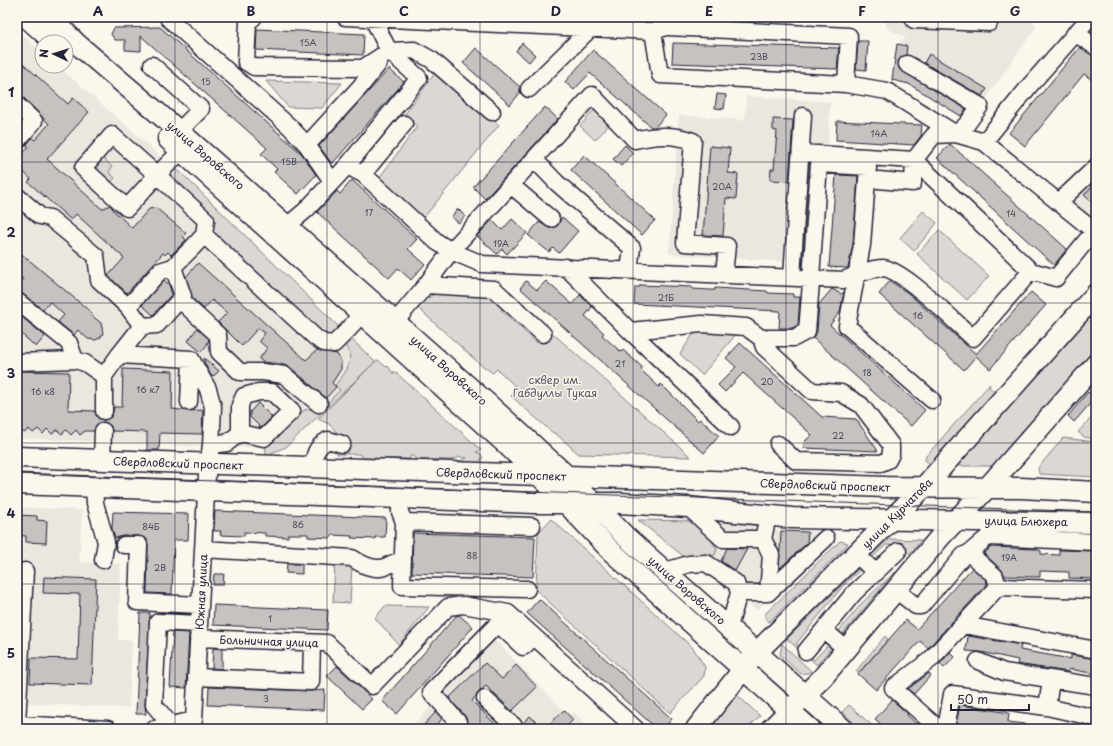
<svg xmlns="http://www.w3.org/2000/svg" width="1113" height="746" font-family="'Playpen Sans',sans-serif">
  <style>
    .built { fill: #ebe7df }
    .green { fill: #dbd8d3; stroke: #7e7d87 }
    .building { fill: #c6c2c0; stroke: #22223b }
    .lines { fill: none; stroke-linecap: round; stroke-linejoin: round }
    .minor-casing { stroke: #22223b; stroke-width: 19 }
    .major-casing { stroke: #22223b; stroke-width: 23 }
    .minor { stroke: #fbf7ec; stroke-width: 16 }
    .major { stroke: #fbf7ec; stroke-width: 20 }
    .tram { stroke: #22223b; stroke-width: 1 }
    .grid { fill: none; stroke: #22223b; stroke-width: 1; stroke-opacity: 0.55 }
    .labels { text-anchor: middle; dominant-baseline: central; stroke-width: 3; stroke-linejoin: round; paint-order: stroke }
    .number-label { font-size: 9px; fill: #4b4a5c }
    .street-label { font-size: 11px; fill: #22223b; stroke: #fbf7ec }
    .park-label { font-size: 11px; fill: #505061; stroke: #fbf7ec }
    .neatline { fill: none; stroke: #22223b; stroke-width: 1.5 }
    .grid-label { font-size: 13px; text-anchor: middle; font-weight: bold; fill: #22223b }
  </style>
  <rect width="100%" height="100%" fill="#fbf7ec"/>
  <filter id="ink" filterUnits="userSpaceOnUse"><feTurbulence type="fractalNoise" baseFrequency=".025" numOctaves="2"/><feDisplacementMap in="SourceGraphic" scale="8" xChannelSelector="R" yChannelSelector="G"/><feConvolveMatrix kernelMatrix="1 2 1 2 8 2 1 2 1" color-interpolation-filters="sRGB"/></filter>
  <g filter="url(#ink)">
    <!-- built -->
    <path class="built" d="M886,17H1031L1036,27L991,91L973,124L909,84L892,80L897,44L906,38L886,28Z
      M17,30L42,52V66H58L170,164L376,362L286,447H205L17,438Z
      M746,96L830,102L828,155L811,162L805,263L669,254L679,115L745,120Z
      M1096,153V221L1071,200L1075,194L1064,184Z
      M17,507L82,510L79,562L121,564L118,640H132L129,708L17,703Z
      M708,519L778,530L828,532L834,537L815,559L757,610L687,559L716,549L708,535Z
      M493,638L569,716L574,712L590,729H410Z"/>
    <!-- green -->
    <path class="green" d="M435,73L499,125L421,221L376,182L417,127L405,114Z
      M266,81L342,83L322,108L288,107Z
      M594,110L610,124L595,140L580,126Z
      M103,158L112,167L109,172L115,178L110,183L98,171V165Z
      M176,168L375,362L378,360L386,367L388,366L394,375V371L481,450L476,452L481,454L483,458H481V463L457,462L467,458L460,457L452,460L415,459L414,456H410V459L363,458L359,454H337L346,442L329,424L318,419L375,362L286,447L266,455L265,440H275L304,410L323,408L340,390L335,385C345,375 358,356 343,344C339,341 329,340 324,338L162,185Z
      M923,211L937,223L914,251L900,238Z
      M939,230L989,276L967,300L917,254Z
      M441,291L488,293L501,304L502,311L537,343L549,330L691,457L579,454L555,433H553L511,396L518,389L497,369L493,373L481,365L418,308L421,301Z
      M1096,311V349L992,466H957Z
      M696,330L738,332L702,375L680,354Z
      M990,384L989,387L995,392L930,464L925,460L926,456Z
      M1093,416L1096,418V439L1084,437L1078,432Z
      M1063,438L1096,442V477L1039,474L1038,468Z
      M551,519L693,648L705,667L704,676L670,713L536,590L538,533Z
      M638,520L694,521L708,535L717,549L715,555H699L687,559Z
      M889,539L921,540L910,554L901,546L886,545L871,559H868Z
      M840,541L848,543L847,545L769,622L765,618V614Z
      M335,564L352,565L350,603L333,602Z
      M860,567L861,569L843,586L796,644L814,660L828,645H833L817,665L787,639Z
      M895,572L840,637L838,632L862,603Z
      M385,606L429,607L399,645L375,618Z
      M885,636L888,639L858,673L856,671Z
      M782,644L810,670L812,672L801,674L780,655Z
      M735,693L760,716L747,729H708Z
      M849,705L876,729H861L842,712Z"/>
    <!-- building -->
    <path class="building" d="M160,27L302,154L316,175L298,194L274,172L277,169L261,154L267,148L141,36V51L125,50V40H115L111,34L114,28Z
      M257,29L364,34L363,55L256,50Z
      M858,41H868L866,70L856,69Z
      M522,43L535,55L529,62L516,51Z
      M673,43L839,48L837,69L672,63Z
      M897,44L907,46L906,55L899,60V69L966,109L961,116L909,84L892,80Z
      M1080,47L1096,56V83L1084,74L1025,146L1009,133Z
      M476,48L520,87V93L510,105L463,63Z
      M593,50L666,115L655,127H651L590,73L574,90L565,82Z
      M929,54L987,89L982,96L924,63Z
      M17,58L68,104L73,98L89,112L47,159L102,209L110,205L115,212L132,228L149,209L156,208L186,233L183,236L186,240L171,255L168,252L165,255L163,253L127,293L108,276L124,258L76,214L71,220L28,182L31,179L17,166V160L28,148L27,144L32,138L35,140L49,124L24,98L17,95Z
      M389,69L404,82L332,164L319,146Z
      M717,94L726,95L724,109L715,108Z
      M545,107L558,119L485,199L473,187Z
      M773,119L793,120L789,181L770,180L771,169H774L777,131L773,130Z
      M837,121L922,125L921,136L914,145L836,140Z
      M950,144L1067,249L1054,265L937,158Z
      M625,145L633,153L621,166L613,159Z
      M710,146L730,148L728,173L738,174L736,199L726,198L723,236L703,235Z
      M584,155L655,220L642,235L571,170Z
      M836,175L858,176L853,244L848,268L829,267Z
      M352,180L417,239L408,249L425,264L411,280L398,268L389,278L317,212L337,191L340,194Z
      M1096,182V206L1084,195Z
      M458,209L465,216L459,223L451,217Z
      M562,217L578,231L559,253L553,248L549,252L528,235L539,222L549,228H554L558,225Z
      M512,219L527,233L507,254L502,249L497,254L477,236L492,220L502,230Z
      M17,250L92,313L91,315L101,323L103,333L101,337L96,340L88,339L78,330L74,335L58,322L64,315L50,302L43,310L23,294L17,292V286L23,279L17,273Z
      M198,263L306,360L317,350L337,354L341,361V369L332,383L336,387L326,398L290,367L281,364L263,362L259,359L267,348L259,341L265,333L258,328L242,346L218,322L227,313L212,300L204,309L192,298L186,277Z
      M164,280L169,285L172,294L153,315L142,305Z
      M526,281L537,290L546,281L572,304L580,295L592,307L585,316L604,333L602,335L621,352L623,350L642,367L641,370L659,387L661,384L698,421L700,419L719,436L704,453L520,288Z
      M890,281L908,293L976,354L1031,292L1046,305L990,369L976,356L964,370L879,294Z
      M640,285L692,287V289L710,290H715V288L767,291L768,293L793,294V297H800L798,325L792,328H779L780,311L634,304L635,287H640Z
      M832,289L841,294L844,292L840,312L830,325L925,410L911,426L813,338L817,332L819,304Z
      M17,313L45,336L36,347L17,330Z
      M197,328L209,339L207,345L201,352L188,341Z
      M740,343L822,417L856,419L878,451L803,448L805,441L812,435L743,373L725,392L718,385L736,367L726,358Z
      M204,358L219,371L215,375L211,376L205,364Z
      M123,369L173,371L172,409L189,411L203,410L202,434L160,433L159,450H147V432L112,431L111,426L104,422L98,423L94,431H85L80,435L76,430L71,435L66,430L62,434L57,430L52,434L47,429L43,434L38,429L33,433L29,429L24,433L17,426V371L69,372L68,410L94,411L99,419L104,420L112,416L114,407H122Z
      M1088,392L1095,398L1074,422L1068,416Z
      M258,403L272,417L261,428L250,417V412Z
      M215,511L386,518L385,537H375V539L351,538L352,536L332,535L331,538L308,537V534H288V537L265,536V533L244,532V536L220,535L221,531H214Z
      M113,512L189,514L188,540H174L172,594L147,593L148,545L147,539L139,536H124L115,538L112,529Z
      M17,515L37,516V520L47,521L46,543L26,542V536L17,535Z
      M781,531L808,532L807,543L779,569Z
      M413,533L535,537L533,577L412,573Z
      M991,547L1036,549L1041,551V554L1059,555V550L1096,551V579L1069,578V572L1040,571V577L1005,576L1002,570L984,554Z
      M727,548L747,549L735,571L721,561Z
      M287,564H302V574L286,573Z
      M972,568L986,580L987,584L928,648L920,641L876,690L858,674L906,620L917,629Z
      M214,574H224L223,585H213Z
      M44,577L96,579L92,685L30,683L31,658L78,659L80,594L43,593Z
      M539,599L672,719L663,729H657L527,613Z
      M214,605L328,610L327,630L213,625Z
      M140,613H150L145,705L146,714H136Z
      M459,615L473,627L397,714L382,701L456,616Z
      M173,632L189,633L186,688L170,687Z
      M968,636L1021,645L1020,650L1071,659V655L1096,659V674L1069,669V672L1017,664L1018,660L981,652L966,651Z
      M213,648L222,649V669L212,668Z
      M950,652L955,657L944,668L940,664Z
      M485,663L502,679L516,665L537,687L512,711L486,686L478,693L472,701L500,729H472L467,724L465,716L449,698Z
      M337,666L372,699L362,709L327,676Z
      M929,673L931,675L914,694L908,689Z
      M209,687L311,691L325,690L324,710L208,705Z
      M892,700L908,714L907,715L922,729H886L875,719Z
      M960,705L1009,713L1008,722L1025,724L1024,729H985L956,724Z
      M564,710L573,720L564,729H544Z
      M436,712L442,719L433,729H420Z
      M530,716L543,729H523V723Z"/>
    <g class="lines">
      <defs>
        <path id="minor" d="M254,17L248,22L246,62L254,67L363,68L389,51L414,50L432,60L492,112
          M345,17L653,31L663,28
          M168,18L289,126L307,145L332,181
          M914,20L989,23L990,17
          M653,31L660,75L846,84L849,36L668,27
          M1075,33L1096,47
          M152,65L201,109L179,131
          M846,84L887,91L956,134L967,124L980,106L907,64
          M529,89L591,28
          M17,105L34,121L17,141
          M112,135L157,175L127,208L83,168Z
          M984,142L1031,84L1090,17
          M307,145L360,87L379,63
          M534,159L557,183L632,248L629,270
          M355,170L363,174L404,124
          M363,174L437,242L451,251L482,264L844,280C856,275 870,268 883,268C903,269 955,322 973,338L1031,271L914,160L801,153
          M878,180L913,183L914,160L934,135L956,134L984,142L1094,231L1096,235
          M511,185L551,219
          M17,196L40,216L50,218L96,256L99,280L128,307L142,326L119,355
          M1059,202L1096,167
          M287,226L306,210L346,167L419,78L389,51L373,19L374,17
          M204,235L316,338L324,343L334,344L350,328L361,313
          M566,267L630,331L731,427
          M1031,271L1056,278L1094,231
          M792,276L803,116
          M811,278L819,164L868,167L862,245L847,326L932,400
          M426,285L494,289L543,334
          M180,300L218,335L219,352L240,372H263L284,375L319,404
          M17,301L69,343L75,360
          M128,307L160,271L173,267L193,247L204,235L206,220L157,175L181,151
          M395,322L426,285L451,251L592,95L635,140C656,135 672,134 693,141L685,243L727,246L724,274
          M142,326L157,325L183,296L173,267
          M630,331L702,324L746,327L761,338H794L807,331L811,283L807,277
          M761,338L764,347L812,391L841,393L861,405L891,445V454L888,460L881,463L796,461L778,444
          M17,362L75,360L85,363L104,376L119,355L191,359L208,389L213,407L211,445
          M189,402L191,359
          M104,411V376
          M102,460L103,431
          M313,468C314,454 316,447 328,440L342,444
          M94,486L95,503L106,542L103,560
          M400,497V512L404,522L402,586L527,589
          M688,507L723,539H763L768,516
          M404,522L532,526
          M763,539L771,555L768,593
          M124,545H139L137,602L200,605
          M203,549L352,558C361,564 373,571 385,567C391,564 395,561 403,561
          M856,554L876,573
          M970,554L989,571
          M665,571L689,564L706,563L736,583L739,593L729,627
          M998,587L1096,590
          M896,590L916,606H921L964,555C974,552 978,543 989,537L1096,542
          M739,593H768L826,538
          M497,623L523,647L534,637
          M964,625L1096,650
          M824,630L846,649
          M198,638L327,643L372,686L448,607L463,605L508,613L636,729
          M806,651L854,593L898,551
          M978,661L1004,672L1096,686
          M196,677L311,682L312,643
          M485,699L514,726
          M1047,707L1051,680
          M17,724L25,571
          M17,724L108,729
          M170,724L154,705L158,622L199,624
          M154,729L194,720L207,475L211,445L227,443L240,433L264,438L292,411L272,392H259L244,396L240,405V433
          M456,729L458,722L431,692L508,613
          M939,729L893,688L930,660L998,587L995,576
          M946,729L952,694L1047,707L1096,718"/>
        <path id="major" d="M26,17L54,42
          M50,17L76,43L179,131L487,403L568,477L625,536L843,729
          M168,139L506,444L551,487L611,551L810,729
          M17,457L886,487L1021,488L1096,492
          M17,484L534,503H619L688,507L792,518L1096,523
          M696,729L756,653L924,487L1096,294
          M771,729L823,677L941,536L986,489L1096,364"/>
      </defs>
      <!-- minor casing -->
      <use href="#minor" class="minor-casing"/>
      <!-- major casing -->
      <use href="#major" class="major-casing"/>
      <!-- minor -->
      <use href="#minor" class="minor"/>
      <!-- major -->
      <use href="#major" class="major"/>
      <!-- tram -->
      <path class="tram" d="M17,474L1096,512"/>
    </g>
  </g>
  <!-- grid -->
  <path class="grid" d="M175,17V729M327,17V729M480,17V729M633,17V729M786,17V729M938,17V729M17,162H1096M17,303H1096M17,443H1096M17,584H1096"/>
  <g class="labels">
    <!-- number labels -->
    <g class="number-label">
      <text x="308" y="42">15А</text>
      <text x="759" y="56">23В</text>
      <text x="206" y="81">15</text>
      <text x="879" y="133">14А</text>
      <text x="289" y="161">15В</text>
      <text x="722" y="186">20А</text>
      <text x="369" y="212">17</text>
      <text x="1011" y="213">14</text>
      <text x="501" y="243">19А</text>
      <text x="666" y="297">21Б</text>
      <text x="918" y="315">16</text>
      <text x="620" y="363">21</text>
      <text x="867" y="372">18</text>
      <text x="767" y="381">20</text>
      <text x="148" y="389">16 к7</text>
      <text x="43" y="391">16 к8</text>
      <text x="838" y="435">22</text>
      <text x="298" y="524">86</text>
      <text x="151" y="526">84Б</text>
      <text x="472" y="555">88</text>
      <text x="1009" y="557">19А</text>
      <text x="160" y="567">2В</text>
      <text x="270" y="618">1</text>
      <text x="266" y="698">3</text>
    </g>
    <!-- street labels -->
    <g class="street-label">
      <text transform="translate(206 155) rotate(41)">улица Воровского</text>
      <text transform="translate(449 370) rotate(42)">улица Воровского</text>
      <text transform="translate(178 463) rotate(2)">Свердловский проспект</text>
      <text transform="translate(501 474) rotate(2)">Свердловский проспект</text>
      <text transform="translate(825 485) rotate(2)">Свердловский проспект</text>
      <text transform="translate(897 513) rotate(-45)">улица Курчатова</text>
      <text transform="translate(1026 521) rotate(1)">улица Блюхера</text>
      <text transform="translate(687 590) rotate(41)">улица Воровского</text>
      <text transform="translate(201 592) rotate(-87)">Южная улица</text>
      <text transform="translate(269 641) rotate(2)">Больничная улица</text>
    </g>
    <!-- park labels -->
    <g class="park-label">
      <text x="555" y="379">сквер им.<tspan x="555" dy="13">Габдуллы Тукая</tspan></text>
    </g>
  </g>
  <!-- margin -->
  <rect width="1113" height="746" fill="none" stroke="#fbf7ec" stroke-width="44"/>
  <!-- north arrow -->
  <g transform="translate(54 54) rotate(274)"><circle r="19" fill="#fbf7ec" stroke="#a4a2a5"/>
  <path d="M0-3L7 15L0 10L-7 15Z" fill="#22223b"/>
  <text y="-6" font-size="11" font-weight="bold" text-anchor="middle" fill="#22223b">N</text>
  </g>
  <!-- scale -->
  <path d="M951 704v6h78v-6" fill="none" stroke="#22223b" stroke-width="2"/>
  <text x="957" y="704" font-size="12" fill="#22223b" stroke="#fbf7ec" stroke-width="3" paint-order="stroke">50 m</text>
  <rect x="22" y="22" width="1069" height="702" class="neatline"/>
  <g class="grid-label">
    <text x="98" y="16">A</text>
    <text x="251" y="16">B</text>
    <text x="404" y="16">C</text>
    <text x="556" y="16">D</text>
    <text x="709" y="16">E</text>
    <text x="862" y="16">F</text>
    <text x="1015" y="16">G</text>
    <text x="11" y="97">1</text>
    <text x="11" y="237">2</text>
    <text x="11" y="378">3</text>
    <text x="11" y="518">4</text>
    <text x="11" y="658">5</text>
  </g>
</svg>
